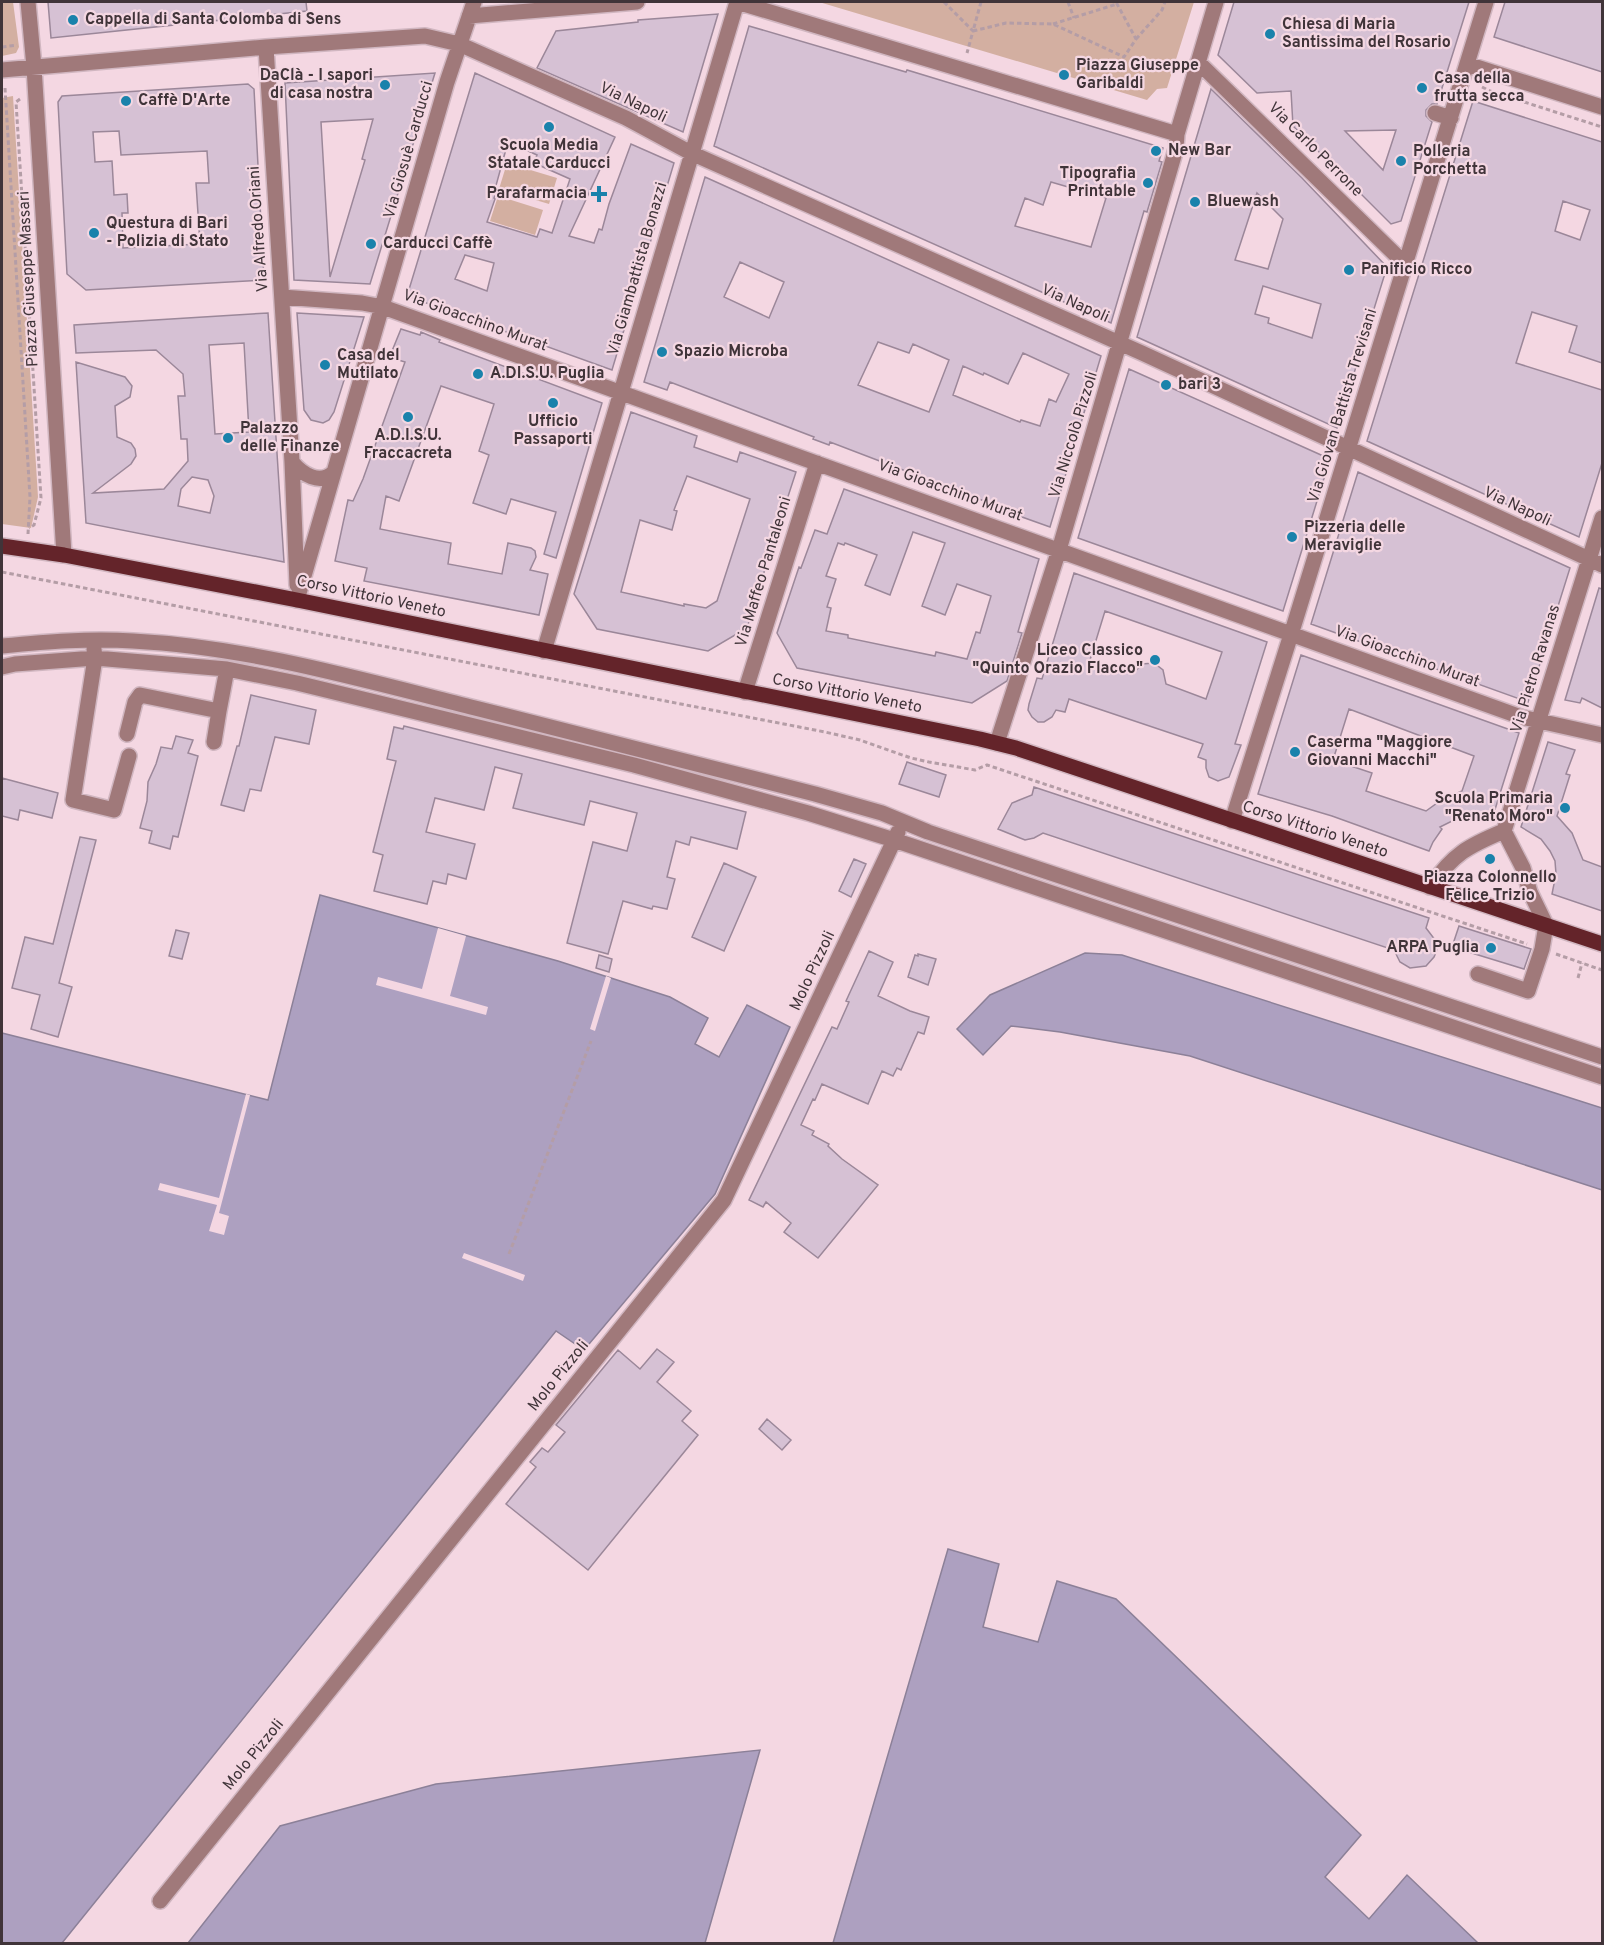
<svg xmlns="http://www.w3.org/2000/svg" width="1604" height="1945" font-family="Overpass,sans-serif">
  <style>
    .green { fill: #d3afa1 }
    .water { fill: #ada0c0; stroke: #8c8098; stroke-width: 1.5 }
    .pier { fill: #f4d7e2 }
    .building { fill: #d6c1d4; stroke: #9b8799; stroke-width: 1.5; fill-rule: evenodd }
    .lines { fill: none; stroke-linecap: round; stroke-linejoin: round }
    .minor-casing { stroke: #d0b6c0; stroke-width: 18 }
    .major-casing { stroke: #d0b6c0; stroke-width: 18 }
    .path { stroke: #b49da6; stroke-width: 3; stroke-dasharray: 4.5 3; stroke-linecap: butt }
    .minor { stroke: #a0797a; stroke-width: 15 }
    .major { stroke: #64242a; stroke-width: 15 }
    .poi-dot { fill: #1a82ab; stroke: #f4d7e2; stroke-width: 2 }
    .labels { text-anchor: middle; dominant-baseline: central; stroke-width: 4.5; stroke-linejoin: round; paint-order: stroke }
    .poi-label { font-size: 16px; font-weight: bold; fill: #403439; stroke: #f4d7e2; text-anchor: start }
    .street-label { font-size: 16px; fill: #403439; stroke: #f4d7e2 }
  </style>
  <rect width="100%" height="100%" fill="#f4d7e2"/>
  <!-- green -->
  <path class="green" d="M2,2H13L19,47L16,53L2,56Z
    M819,2H1194L1167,88L1157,89L1147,100Z
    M13,96L38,497L31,528L2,524V98Z
    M507,163L557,178L549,204L499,189Z
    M498,196L543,210L535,235L490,221Z"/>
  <!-- water -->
  <path class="water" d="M320,895L558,961L670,997L708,1018L695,1044L719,1057L747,1005L790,1027L715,1194L584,1350L556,1331L62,1943H2V1033L268,1100Z
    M1085,953L1122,955L1602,1108V1190L1190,1056L1060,1032L1011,1026L983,1055L957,1029L990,995Z
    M948,1549L999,1564L983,1627L1038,1642L1057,1581L1116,1599L1361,1835L1325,1877L1369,1919L1407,1875L1478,1943H833Z
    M760,1750L705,1943H188L280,1826L436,1784Z"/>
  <!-- pier -->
  <path class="pier" d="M438,928L466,936L450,996L488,1007L486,1015L376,985L378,977L422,989Z
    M606,976L611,978L595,1031L590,1029Z
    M246,1094L250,1095L219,1213L229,1216L224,1235L209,1231L217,1205L158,1190L160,1183L219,1198Z
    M464,1253L525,1275L523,1281L462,1258Z"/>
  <!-- building -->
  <path class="building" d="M48,2H306L307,11L51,38Z
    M1234,2H1469L1437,104H1432L1426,110V116L1432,122L1401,221L1391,224L1293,126L1291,91L1257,93L1218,55ZM1396,130L1383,170L1345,131Z
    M1505,2H1602V72L1494,37Z
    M718,14L683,132L537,68L556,31L638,22V20Z
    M749,26L906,72L907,70L1163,148L1159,161L1162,162L1147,212L1144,211L1111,323L714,146ZM1051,182L1106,198L1091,247L1015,226L1025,198L1043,205Z
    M435,73L370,284L294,280L285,83ZM373,119L362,159L365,160L330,277L321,122Z
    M475,73L615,137L569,236L594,243L599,229L602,230L609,204L631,144L674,163L612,370L407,296ZM508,142L537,155L534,163L570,179L552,233L540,229L537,237L487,222L495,199L494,198L497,190L495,189ZM465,255L494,263L487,291L455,279Z
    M248,84L254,89L264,280L86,290L67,274L58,102L62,96ZM119,131L121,155L207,151L209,183H196L200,244L123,248L122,213H128L127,194L114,195L112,161L95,162L93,132Z
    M1211,89L1302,178L1387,267L1337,428L1137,337ZM1257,193L1283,219L1268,269L1235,260ZM1263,286L1321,304L1312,338L1268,323L1269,318L1255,314Z
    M1473,101L1602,142V363L1569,352L1577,326L1532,312L1516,363L1602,390V463L1579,537L1367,441ZM1563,201L1590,210L1580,240L1555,231Z
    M705,177L1101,356L1050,527L991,506L992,504L830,442L829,445L813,439L814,437L670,382L667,390L644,382ZM740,262L784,282L769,318L724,297ZM878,342L909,353L913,344L949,360L929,412L858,385ZM1023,353L1069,374L1056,402L1049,399L1040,426L1021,420L1020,422L953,395L963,366L983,375L984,373L1008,384Z
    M268,313L284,562L86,523L76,362L125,377L132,386L130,397L115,406L117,437L131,443L135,449L136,456L131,464L93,493L164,489L188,461L187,439H181L178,396H185L183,374L156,350L76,353L74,325ZM244,343L249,432L215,434L209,345ZM192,477L208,480L214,496L210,513L178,506L181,489Z
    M297,313L364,317L334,412L329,420L323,423L311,420L304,410Z
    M401,329L420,335L421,332L440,340L439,342L602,403L556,558L544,554L556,512L511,499L506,514L473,503L489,455L479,451L494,404L441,386L399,501L386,496L380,529L451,543L448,564L502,574L508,543L531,548L535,551L536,557L530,570L548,574L539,615L364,581L367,568L335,561L348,500L353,501L363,479L405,362L395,359L397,352L392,351Z
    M1129,369L1330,459L1283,611L1078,538Z
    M631,412L697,436L694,447L737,462L740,452L796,472L780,521L776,520L764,555L769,556L747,628L708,651L597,629L574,594ZM687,476L750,499L717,601L706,608L684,604V606L621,592L640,520L672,530L677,511L674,510Z
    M1358,472L1570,568L1528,702L1311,624Z
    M844,489L1039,559L1018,632L1022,633L1007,681L972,703L797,668L777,633L799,567L801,568L815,530L827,534ZM913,532L945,543L922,606L945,615L957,584L991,596L980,633L976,632L967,659L936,652L935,656L848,638V635L826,631L831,608L827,607L836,579L826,576L838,543L844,545L845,543L877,555L865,585L890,595Z
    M1074,573L1267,642L1235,744L1241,745L1229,777L1218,781L1209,777L1206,768V760L1198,757L1203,744L1069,699L1065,712L1056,710L1052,717L1044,722H1038L1032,717L1028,710L1029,704L1037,678L1042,679ZM1105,611L1222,652L1206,699L1166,684L1163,670L1154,663L1142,664L1133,674L1090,660Z
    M1599,588L1602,589V708L1582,698L1580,703L1565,700Z
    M1301,655L1519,733L1492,819L1479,815L1460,817L1440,827L1442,829L1433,842L1429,851L1332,816L1258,794ZM1349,709L1474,756L1462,791L1440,801L1426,811L1366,791L1372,773L1333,760Z
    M251,695L316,710L309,744L275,737L261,791L250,789L244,811L221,805L237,746H239Z
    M404,726L746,812L737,849L691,837L689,845L676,841L667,877L675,879L667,909L653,906L652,909L623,901L608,954L567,943L593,842L627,851L637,813L590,801L584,825L513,808L522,774L495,767L484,810L435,798L426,832L475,844L466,879L448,874L446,884L433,881L427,904L374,891L383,855L373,852L396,761L387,759L394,727L403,729Z
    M176,736L193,740L188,753L198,756L178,837L173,836L170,849L149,843L152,831L140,828L147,801L148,782L156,764L161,747L172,749Z
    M1548,742L1575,750L1566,774L1570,775L1557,816L1572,833L1583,860L1602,867V911L1552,894L1556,874L1555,861L1550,851L1541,839L1521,827Z
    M907,762L946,775L939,797L899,784Z
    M2,778L58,793L52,818L20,810L18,820L2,816Z
    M1034,787L1429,918L1426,928L1439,945L1434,957L1426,966L1410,968L1400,962L1394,950L1043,833L1034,838L1025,840L998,829L1012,803L1032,795Z
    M80,837L96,840L59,983L72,987L58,1037L31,1029L40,995L12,988L25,937L53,944Z
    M854,859L866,864L851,897L839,891Z
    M724,863L756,877L724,951L692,937Z
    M1459,926L1531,949L1524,969L1452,947Z
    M176,930L189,933L182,959L169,956Z
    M869,951L893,962L878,996L910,1011L929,1017L924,1034L918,1032L901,1070L897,1068L893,1076L882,1071L868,1104L822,1084L815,1100L813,1099L801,1125L814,1131L812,1135L829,1144L828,1146L842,1159L878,1185L818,1258L784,1232L791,1223L766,1202L763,1207L749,1200L832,1027L837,1029L849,1002L846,1001Z
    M918,954L936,959L928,985L908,977L915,955L918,956Z
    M599,955L612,959L609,972L596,968Z
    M657,1349L674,1362L657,1382L691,1411L682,1421L698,1435L588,1570L506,1504L536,1467L530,1462L542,1448L548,1452L565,1432L556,1425L618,1350L640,1369Z
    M767,1419L791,1440L782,1450L759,1429Z"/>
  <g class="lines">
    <defs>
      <path id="minor" d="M28,2L34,67L64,555
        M737,2L1177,134L1216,2
        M469,16L637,2
        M266,47L292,462L297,585
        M1198,62L1406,265
        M1467,64L1602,107
        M2,70L266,47L425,36L459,44L522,72L626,118L691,153L1142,353L1602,565
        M1435,113L1451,118
        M282,297L362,303L383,307L1521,717L1602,735
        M292,462C302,474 320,486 334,472
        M297,600L447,82L474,2
        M2,646C45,642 89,638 133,641C249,647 363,680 475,708C588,737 702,765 815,794L882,813L928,832L1602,1057
        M94,649L95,658L73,800L114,810L129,756
        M544,651L737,2
        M2,667L15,664L95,658L227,669L297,683L634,765L808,813L894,840L1602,1077
        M745,692L817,463
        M127,734L135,702L140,695L219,711L227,669
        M214,742L219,711
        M997,743L1059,550L1176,149L1177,134
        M1232,821L1294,625L1486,2
        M1504,831L1602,518
        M1430,887C1453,854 1468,846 1504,831
        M1478,974L1528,991L1542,949L1546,925L1530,892L1523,868L1504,831
        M160,1901L724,1200L898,832"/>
      <path id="major" d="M2,546L64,555L297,600L980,739L1016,748L1602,944"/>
    </defs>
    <!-- minor casing -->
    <use href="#minor" class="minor-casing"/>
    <!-- major casing -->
    <use href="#major" class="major-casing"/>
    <!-- path -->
    <path class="path" d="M944,2L973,31L967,53
      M981,2L973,31L1006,23L1053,24L1124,57L1136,39L1116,2
      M1068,2L1074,18
      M1053,24L1117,4
      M1136,39L1162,10L1165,2
      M2,47L17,45
      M1482,87L1490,91L1602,127
      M5,88L30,497L28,534
      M20,99L16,102L41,498L34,525L29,528
      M2,572L825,732L860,740L911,758L929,762L975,770L987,765L1527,944
      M1556,954L1602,970
      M1578,978L1582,963
      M509,1254L591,1041"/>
    <!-- minor -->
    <use href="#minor" class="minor"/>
    <!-- major -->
    <use href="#major" class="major"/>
  </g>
  <!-- markers -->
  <g class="poi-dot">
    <circle cx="73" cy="20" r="6"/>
    <circle cx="1270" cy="34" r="6"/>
    <circle cx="1064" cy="75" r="6"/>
    <circle cx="385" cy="85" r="6"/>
    <circle cx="1422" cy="88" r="6"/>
    <circle cx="126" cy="101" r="6"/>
    <circle cx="549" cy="127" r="6"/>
    <circle cx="1156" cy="151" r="6"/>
    <circle cx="1401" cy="161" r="6"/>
    <circle cx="1148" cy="183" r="6"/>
    <path d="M596 185h6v6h6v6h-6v6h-6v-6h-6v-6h6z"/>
    <circle cx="1195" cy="202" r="6"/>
    <circle cx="94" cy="233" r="6"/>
    <circle cx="371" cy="244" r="6"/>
    <circle cx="1349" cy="270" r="6"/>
    <circle cx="662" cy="352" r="6"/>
    <circle cx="325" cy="365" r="6"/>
    <circle cx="478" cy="374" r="6"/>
    <circle cx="1166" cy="385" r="6"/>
    <circle cx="553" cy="403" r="6"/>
    <circle cx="408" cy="417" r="6"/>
    <circle cx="228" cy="438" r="6"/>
    <circle cx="1292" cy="537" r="6"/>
    <circle cx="1155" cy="660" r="6"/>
    <circle cx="1295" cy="752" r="6"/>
    <circle cx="1565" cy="808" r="6"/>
    <circle cx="1490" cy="859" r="6"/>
    <circle cx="1491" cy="948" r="6"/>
  </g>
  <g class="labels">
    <!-- poi labels -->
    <g class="poi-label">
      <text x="85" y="20">Cappella di Santa Colomba di Sens</text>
      <text x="1282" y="25">Chiesa di Maria<tspan x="1282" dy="18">Santissima del Rosario</tspan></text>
      <text x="1076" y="66">Piazza Giuseppe<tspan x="1076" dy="18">Garibaldi</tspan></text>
      <text x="373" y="76" text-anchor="end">DaClà - I sapori<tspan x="373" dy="18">di casa nostra</tspan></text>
      <text x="1434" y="79">Casa della<tspan x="1434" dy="18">frutta secca</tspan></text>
      <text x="138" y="101">Caffè D'Arte</text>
      <text x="549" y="146" text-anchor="middle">Scuola Media<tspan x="549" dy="18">Statale Carducci</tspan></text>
      <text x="1168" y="151">New Bar</text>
      <text x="1413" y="152">Polleria<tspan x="1413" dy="18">Porchetta</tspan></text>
      <text x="1136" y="174" text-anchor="end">Tipografia<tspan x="1136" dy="18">Printable</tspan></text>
      <text x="587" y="194" text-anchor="end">Parafarmacia</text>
      <text x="1207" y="202">Bluewash</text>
      <text x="106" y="224">Questura di Bari<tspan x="106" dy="18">- Polizia di Stato</tspan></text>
      <text x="383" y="244">Carducci Caffè</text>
      <text x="1361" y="270">Panificio Ricco</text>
      <text x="674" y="352">Spazio Microba</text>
      <text x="337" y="356">Casa del<tspan x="337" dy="18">Mutilato</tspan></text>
      <text x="490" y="374">A.DI.S.U. Puglia</text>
      <text x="1178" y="385">bari 3</text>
      <text x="553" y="422" text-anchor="middle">Ufficio<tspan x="553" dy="18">Passaporti</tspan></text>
      <text x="240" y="429">Palazzo<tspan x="240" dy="18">delle Finanze</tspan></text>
      <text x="408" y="436" text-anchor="middle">A.D.I.S.U.<tspan x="408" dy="18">Fraccacreta</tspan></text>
      <text x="1304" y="528">Pizzeria delle<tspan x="1304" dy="18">Meraviglie</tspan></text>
      <text x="1143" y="651" text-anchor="end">Liceo Classico<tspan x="1143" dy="18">"Quinto Orazio Flacco"</tspan></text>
      <text x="1307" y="743">Caserma "Maggiore<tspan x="1307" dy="18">Giovanni Macchi"</tspan></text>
      <text x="1553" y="799" text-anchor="end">Scuola Primaria<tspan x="1553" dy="18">"Renato Moro"</tspan></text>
      <text x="1490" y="878" text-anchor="middle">Piazza Colonnello<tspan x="1490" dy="18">Felice Trizio</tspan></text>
      <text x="1479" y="948" text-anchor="end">ARPA Puglia</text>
    </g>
    <!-- street labels -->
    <g class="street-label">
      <text transform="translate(633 103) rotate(26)">Via Napoli</text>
      <text transform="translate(409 150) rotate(-74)">Via Giosuè Carducci</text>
      <text transform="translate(1315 150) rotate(45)">Via Carlo Perrone</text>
      <text transform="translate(259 229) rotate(-94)">Via Alfredo Oriani</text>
      <text transform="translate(638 269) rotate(-74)">Via Giambattista Bonazzi</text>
      <text transform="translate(29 279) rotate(-93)">Piazza Giuseppe Massari</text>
      <text transform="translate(1075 304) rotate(24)">Via Napoli</text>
      <text transform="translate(475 321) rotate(20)">Via Gioacchino Murat</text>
      <text transform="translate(1343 406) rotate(-73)">Via Giovan Battista Trevisani</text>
      <text transform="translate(1074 435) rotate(-73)">Via Niccolò Pizzoli</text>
      <text transform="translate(950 491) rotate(20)">Via Gioacchino Murat</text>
      <text transform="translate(1517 507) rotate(25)">Via Napoli</text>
      <text transform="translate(764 572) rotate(-73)">Via Maffeo Pantaleoni</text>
      <text transform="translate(371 597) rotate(12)">Corso Vittorio Veneto</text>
      <text transform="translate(1407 657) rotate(20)">Via Gioacchino Murat</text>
      <text transform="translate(1536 669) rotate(-73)">Via Pietro Ravanas</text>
      <text transform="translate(847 694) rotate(11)">Corso Vittorio Veneto</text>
      <text transform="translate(1315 830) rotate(18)">Corso Vittorio Veneto</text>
      <text transform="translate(813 971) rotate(-65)">Molo Pizzoli</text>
      <text transform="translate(559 1376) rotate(-51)">Molo Pizzoli</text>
      <text transform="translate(254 1755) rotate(-51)">Molo Pizzoli</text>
    </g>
  </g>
  <!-- border -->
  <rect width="1604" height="1945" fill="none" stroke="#403439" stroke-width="6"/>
</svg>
